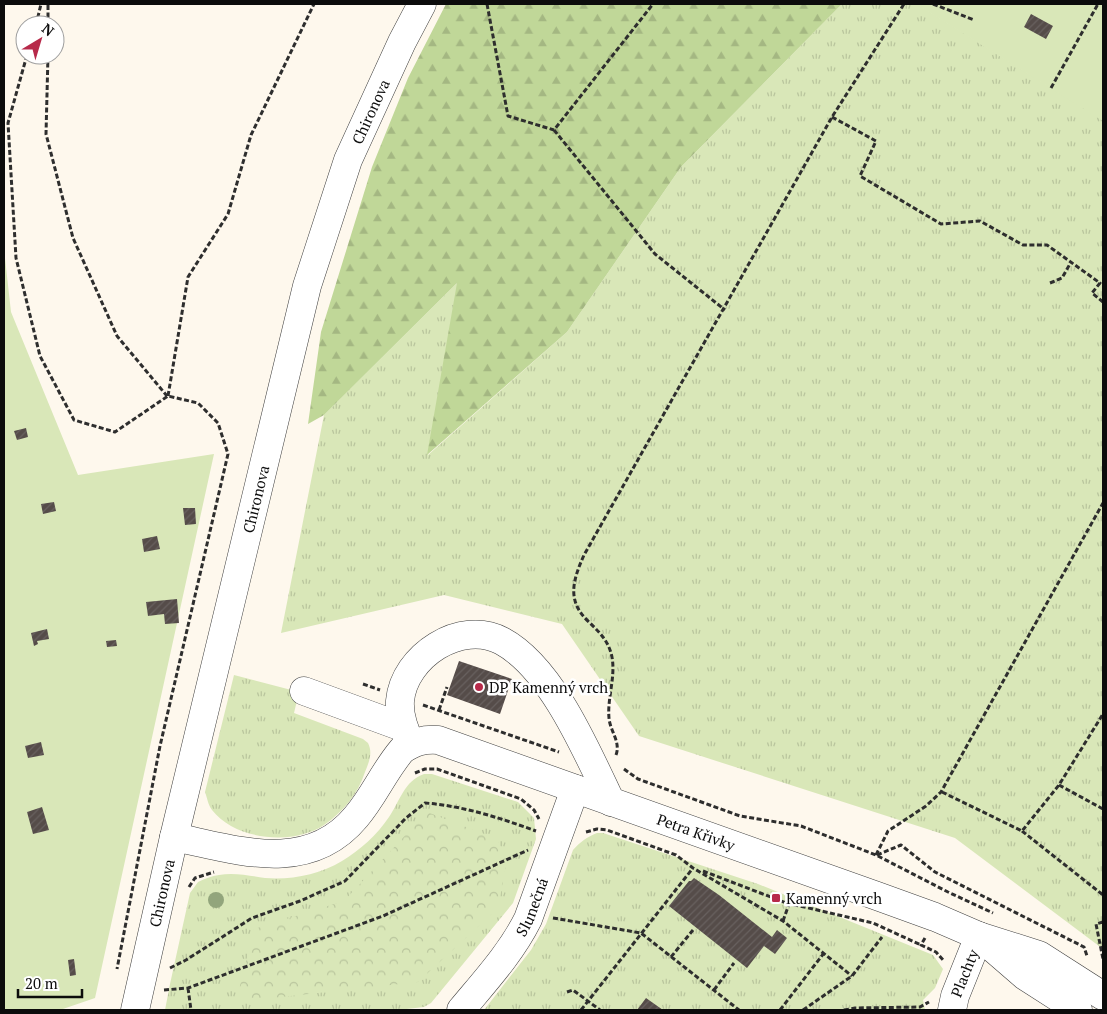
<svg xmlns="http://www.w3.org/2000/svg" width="1107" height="1014" font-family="'PT Serif',serif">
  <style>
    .grass { fill: url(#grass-tufts) }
    .forest { fill: url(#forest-firs) }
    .park { fill: url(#park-crowns) }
    .garden { fill: #d9e7b8 }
    .building { fill: url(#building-hatch) }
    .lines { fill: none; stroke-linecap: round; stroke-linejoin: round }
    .minor-casing { stroke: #3f3f3f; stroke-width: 29 }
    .path { stroke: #2e2e2e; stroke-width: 3; stroke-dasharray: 5 2.5; stroke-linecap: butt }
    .minor { stroke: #fff; stroke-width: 28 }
    .tree { fill: #92a57c }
    .poi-dot { fill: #b72a4a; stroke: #fff; stroke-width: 2 }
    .labels { text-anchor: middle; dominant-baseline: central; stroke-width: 5; stroke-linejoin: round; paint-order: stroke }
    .street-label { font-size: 15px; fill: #0c0c0c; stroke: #fff }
    .poi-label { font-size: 15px; fill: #0c0c0c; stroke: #fff; text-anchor: start }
  </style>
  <defs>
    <pattern id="grass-tufts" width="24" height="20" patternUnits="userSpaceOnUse" patternTransform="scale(1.25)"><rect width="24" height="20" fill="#d9e7b8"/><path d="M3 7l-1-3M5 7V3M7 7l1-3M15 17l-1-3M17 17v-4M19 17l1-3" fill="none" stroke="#b9c59d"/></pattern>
    <pattern id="forest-firs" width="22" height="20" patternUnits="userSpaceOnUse" patternTransform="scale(1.25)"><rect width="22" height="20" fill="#c0d798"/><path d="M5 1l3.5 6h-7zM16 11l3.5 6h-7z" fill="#a4b782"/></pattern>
    <pattern id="park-crowns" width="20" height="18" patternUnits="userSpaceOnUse" patternTransform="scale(1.25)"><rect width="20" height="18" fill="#d9e7b8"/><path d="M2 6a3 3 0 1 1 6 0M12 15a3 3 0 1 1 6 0" fill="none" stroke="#b9c59d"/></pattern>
    <pattern id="building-hatch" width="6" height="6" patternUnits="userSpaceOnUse" patternTransform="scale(1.25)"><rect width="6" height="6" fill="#554c49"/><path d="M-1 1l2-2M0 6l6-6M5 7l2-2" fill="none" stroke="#68615f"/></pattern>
  </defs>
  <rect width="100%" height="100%" fill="#fef8ed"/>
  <!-- grass -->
  <path class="grass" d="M842,4H917L1103,120V949L955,838L639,736L562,624L444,595L281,633L324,415L458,282L428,455L567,332L681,167Z
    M234,675L299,692L294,713L363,739L368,743C373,753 369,762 365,772C358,794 343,812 324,825C293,846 235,840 212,810C208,805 207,797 205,792Z
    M424,774H432L518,802L534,818L536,839L513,903L431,1003L424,1007L398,1010H165L170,984L190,893L198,882C204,879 212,876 219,875C234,872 251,876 265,878C291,880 319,875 342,861C360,850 377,835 389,817C400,801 404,781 424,774Z
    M597,833H603L758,884L933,955L943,969L935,988L923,1000L925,1010H484L531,950L546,924L573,850C580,842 587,837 597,833Z"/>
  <!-- forest -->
  <path class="forest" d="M446,4H842L681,167L567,332L427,455L457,283L324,415L308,424L321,332L372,167L408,78Z"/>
  <!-- park -->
  <path class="park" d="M427,812L497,839L507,860L498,908L418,982L236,1002L254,929L344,901Z"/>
  <!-- garden -->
  <path class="garden" d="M916,4H1103V121Z
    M4,249L11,312L78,475L214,454L95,998L60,1010H4Z"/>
  <!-- building -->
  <path class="building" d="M1031,14L1053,26L1046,39L1024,27Z
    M26,428L28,437L17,440L14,431Z
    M54,502L56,511L43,514L41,504Z
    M183,508H195L196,524L185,525Z
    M157,536L160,549L144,552L142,539Z
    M177,599L179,623L165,624L164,614L148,616L146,602Z
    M47,629L49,639L37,641L38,644L34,646L31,633Z
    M116,640L117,646L107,647L106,641Z
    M459,661L512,679L500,714L447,695Z
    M41,742L44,755L28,758L25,746Z
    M42,807L49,830L33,834L27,812Z
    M694,878L719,895L772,937L777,930L787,938L775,954L764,946L747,968L669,906L689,881H691Z
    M74,959L76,975L70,976L68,960Z
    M646,998L663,1010H637Z"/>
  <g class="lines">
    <defs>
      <g id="minor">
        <path d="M304,691L402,727"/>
        <path d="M411,744C404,730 399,717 400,701C404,656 461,619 502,641C552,668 587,752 611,802"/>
        <path id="s1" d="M174,837C237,850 308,875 356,817C374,796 384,771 402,750C414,742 423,739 438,740L877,896L935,917L979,936L1039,955L1103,996"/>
        <path d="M988,944L1025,976L1078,1010"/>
        <path id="s2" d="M135,1010L174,837L307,286L348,160L402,42L422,4"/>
        <path id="s3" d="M461,1010C485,981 511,953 528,919L575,789"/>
        <path id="s4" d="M952,1010L955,996L979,936"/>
      </g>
    </defs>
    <!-- minor casing -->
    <use href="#minor" class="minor-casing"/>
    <!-- path -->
    <path class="path" d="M487,4L508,116L554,130L653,4
      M933,4L974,20
      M36,25L41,4
      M48,25V4
      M27,55L8,123L16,258L40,356L74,420L115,432L168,396L198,403L218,423L228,454L160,746L117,969
      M48,55L46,134L73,238L117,336L167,396
      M1051,88L1098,4
      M832,117L876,141L860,176L941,224L980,221L1023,245H1047L1100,283L1092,293L1103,302
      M554,130L655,254L725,310
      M1050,283L1062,278L1071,262
      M168,396L188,277L228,214L251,135L314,4
      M363,684L380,690
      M423,705L559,752
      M439,710L447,687
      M616,755C621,742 610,731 609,718C607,697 617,674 611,653C607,639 598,631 589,622C566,601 573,580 584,555L832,117L904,4
      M624,769L638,779L740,816L801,826L876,855L948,892L993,913
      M415,773L425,769H437L521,799L534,810L539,819
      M1059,785L1103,809
      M942,792L1022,831L1059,785L1103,714
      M1022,831L1103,895
      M586,832L597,829L607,830L676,855L693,868L783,921L852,976
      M876,855L888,831L926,806L941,792L1103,503
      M877,855L901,845L935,872L1084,947L1087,956
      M703,871L789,904
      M189,887L195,878L214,872
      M553,918L641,933L739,1010
      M783,921L789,904L800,906L873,923L921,945
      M1103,922L1096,924L1103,959
      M925,938L921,945L936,952L944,961
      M671,957L693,930
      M170,968L186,960L252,918L300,901L345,881L406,818L425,803C464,806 500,818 536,831
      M188,988L191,1010
      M164,990L188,988L383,916L528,850
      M714,990L734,963
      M567,992L573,990L600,1010
      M581,1010L693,868
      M780,1010L824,953
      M803,1010L852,976L882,937
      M844,1010L855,1008L920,1007L929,1002"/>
    <!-- minor -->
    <use href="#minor" class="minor"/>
  </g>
  <!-- trees -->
  <circle class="tree" cx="216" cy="900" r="8"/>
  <!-- markers -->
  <g class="poi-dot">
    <circle cx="479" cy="687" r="5"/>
    <rect x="771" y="893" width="10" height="10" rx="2.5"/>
  </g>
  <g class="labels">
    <!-- street labels -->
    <g class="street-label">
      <text stroke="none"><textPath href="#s2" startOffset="930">Chironova</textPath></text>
      <text stroke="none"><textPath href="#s2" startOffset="525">Chironova</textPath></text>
      <text stroke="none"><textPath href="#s1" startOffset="588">Petra Křivky</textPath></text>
      <text stroke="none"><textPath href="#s2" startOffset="120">Chironova</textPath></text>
      <text stroke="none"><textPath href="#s3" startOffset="126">Slunečná</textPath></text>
      <text stroke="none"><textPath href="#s4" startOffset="39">Plachty</textPath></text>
    </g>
    <!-- poi labels -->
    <g class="poi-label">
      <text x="489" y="687">DP Kamenný vrch</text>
      <text x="786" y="898">Kamenný vrch</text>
    </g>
  </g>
  <!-- border -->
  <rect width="1107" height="1014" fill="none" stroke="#0c0c0c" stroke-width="10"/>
  <!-- north arrow -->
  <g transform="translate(40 40) rotate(38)"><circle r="24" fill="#ffffff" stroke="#9e9e9e"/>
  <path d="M0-4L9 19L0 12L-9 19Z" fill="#b72a4a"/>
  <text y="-8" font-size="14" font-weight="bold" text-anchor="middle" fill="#0c0c0c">N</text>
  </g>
  <!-- scale -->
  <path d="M18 989v8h64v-8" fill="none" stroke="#0c0c0c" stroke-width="2.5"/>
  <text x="25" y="989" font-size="15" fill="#0c0c0c" stroke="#ffffff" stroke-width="4" paint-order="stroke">20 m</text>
</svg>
